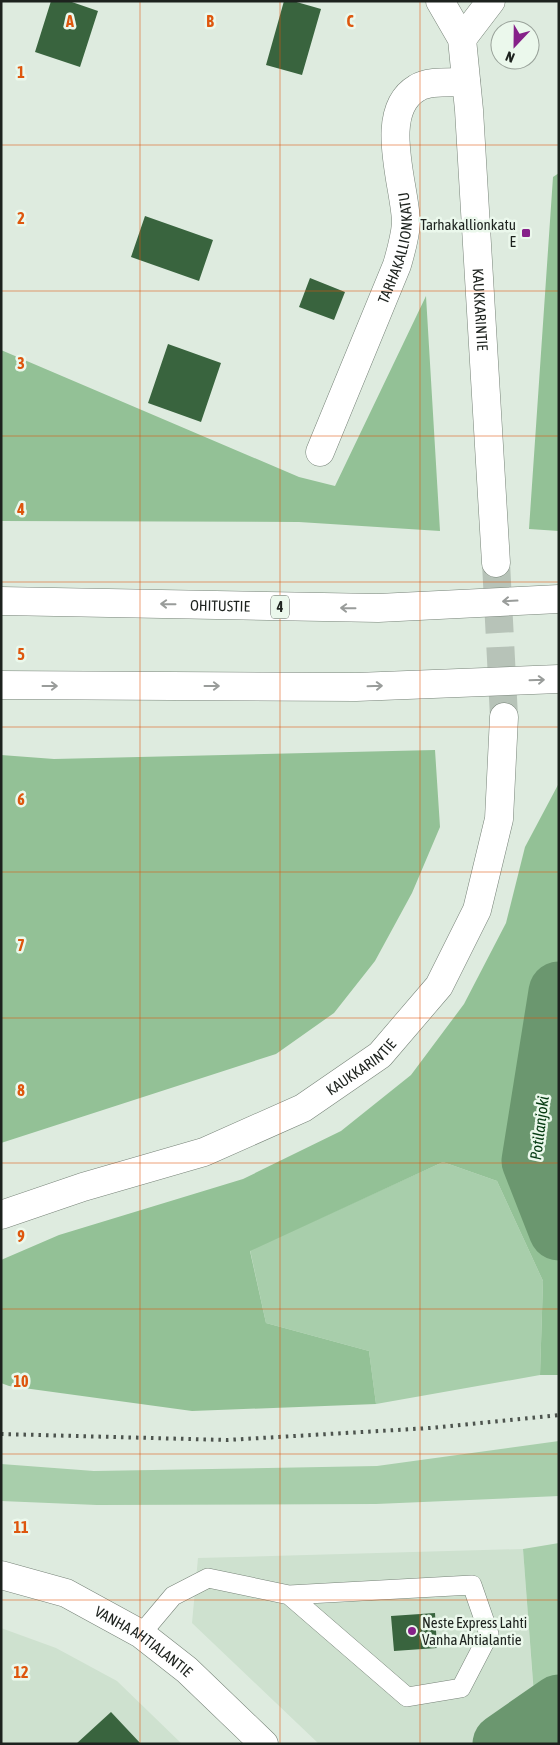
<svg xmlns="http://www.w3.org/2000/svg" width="560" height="1745" font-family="'Asap Condensed',sans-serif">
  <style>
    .built { fill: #cee1cf }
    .green { fill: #a8ceab }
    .forest { fill: #93c196 }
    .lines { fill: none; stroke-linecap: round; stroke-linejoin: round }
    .river { stroke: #6b976f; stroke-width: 61 }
    .building { fill: #39643e }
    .street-tunnel { stroke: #b7c3b8; stroke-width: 28; stroke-dasharray: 28 14; stroke-linecap: butt }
    .lane-casing { stroke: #778378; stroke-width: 20 }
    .street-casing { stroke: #778378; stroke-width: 29 }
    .secondary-casing { stroke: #778378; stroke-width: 29 }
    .highway-casing { stroke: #778378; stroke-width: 29 }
    .lane { stroke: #fff; stroke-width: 19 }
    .street { stroke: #fff; stroke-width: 28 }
    .secondary { stroke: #fff; stroke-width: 28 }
    .highway { stroke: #fff; stroke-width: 28 }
    .rail { stroke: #4d544e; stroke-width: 4; stroke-dasharray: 2.5 5; stroke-linecap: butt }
    .oneway { stroke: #999c9a }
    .grid { fill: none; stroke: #de560d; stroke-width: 1; stroke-opacity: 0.55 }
    .poi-dot { fill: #862189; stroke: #ebf8ec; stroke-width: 2 }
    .labels { text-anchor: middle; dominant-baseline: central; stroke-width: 5; stroke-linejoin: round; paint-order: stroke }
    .shield { fill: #ebf8ec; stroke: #5b625c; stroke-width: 1 }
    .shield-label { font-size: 14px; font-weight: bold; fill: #1d221e }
    .poi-label { font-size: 15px; fill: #1d221e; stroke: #ebf8ec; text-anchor: end }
    .street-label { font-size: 15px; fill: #1d221e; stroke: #ebf8ec }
    .water-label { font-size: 16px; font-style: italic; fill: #053a12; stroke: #ebf8ec }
    .grid-label { font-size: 16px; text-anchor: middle; font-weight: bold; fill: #de560d; stroke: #ebf8ec; stroke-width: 5; stroke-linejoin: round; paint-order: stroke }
  </style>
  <rect width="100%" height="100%" fill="#deebdf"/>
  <!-- built -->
  <path class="built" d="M523,1549L535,1711L488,1744H319L192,1623L198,1558Z
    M1,1628L56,1648L117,1681L182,1744H1Z"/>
  <!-- green -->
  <path class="green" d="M443,1162L497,1181L543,1281L540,1375L376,1404L369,1351L266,1323L250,1250Z
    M559,1441V1496L376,1504L97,1505L1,1501V1464L94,1471L377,1466Z
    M559,1543V1685L534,1695L523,1549Z"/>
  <!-- forest -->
  <path class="forest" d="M559,173V531L529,529L553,177Z
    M426,296L440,531L299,522L1,521V350L299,477L335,486Z
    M435,750L440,827L412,893L375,961L334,1013L276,1054L1,1143V755L54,759Z
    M559,783V1375H540L543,1281L497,1181L443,1162L250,1251L266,1323L369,1351L376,1404L192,1411L9,1386L1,1383V1260L59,1235L243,1179L341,1131L411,1075L464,1004L506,923L525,847Z"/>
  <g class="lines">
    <!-- river -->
    <path class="river" d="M559,992L532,1161L559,1230
      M503,1744L559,1705"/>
  </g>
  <!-- building -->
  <path class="building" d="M51,1H69L98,11L80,67L35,52Z
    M284,1H293L321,9L302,75L266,65Z
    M145,216L213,240L199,281L131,257Z
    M310,278L345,292L334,320L299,307Z
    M168,344L221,363L201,422L148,403Z
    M435,1613L437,1648L394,1651L391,1616Z
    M111,1712L141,1744H76Z"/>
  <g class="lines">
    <!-- street-tunnel -->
    <path class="street-tunnel" d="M496,563L504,717"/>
    <defs>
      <path id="lane" d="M141,1634L173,1596L208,1578L289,1595L472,1585L489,1634L461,1688L407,1697L289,1595"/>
      <g id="street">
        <path id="s1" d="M440,1L462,39L469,110L496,563"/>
        <path d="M462,39L491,1"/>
        <path id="s2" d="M320,452L397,265C401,251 405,238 406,223C406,188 376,112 417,88C429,80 452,83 466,82"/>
        <path id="s3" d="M1,1215L83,1187L204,1152L303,1108L380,1055L439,986L477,910L499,819L504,717"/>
      </g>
      <g id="secondary">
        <path id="s4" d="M1,1575L66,1593L141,1634L187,1670L264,1744"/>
      </g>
      <g id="highway">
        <path id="s5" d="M1,601L378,608L559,599"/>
        <path d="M1,685L356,687L559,679"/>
      </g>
    </defs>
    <!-- lane casing -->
    <use href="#lane" class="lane-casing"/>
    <!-- street casing -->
    <use href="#street" class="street-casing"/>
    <!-- secondary casing -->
    <use href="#secondary" class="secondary-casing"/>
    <!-- highway casing -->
    <use href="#highway" class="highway-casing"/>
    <!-- lane -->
    <use href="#lane" class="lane"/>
    <!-- street -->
    <use href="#street" class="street"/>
    <!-- secondary -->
    <use href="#secondary" class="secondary"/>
    <!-- highway -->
    <use href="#highway" class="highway"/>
    <!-- rail -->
    <path class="rail" d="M1,1434L227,1440L430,1428L559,1415"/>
  </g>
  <!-- one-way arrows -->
  <defs><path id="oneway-shaft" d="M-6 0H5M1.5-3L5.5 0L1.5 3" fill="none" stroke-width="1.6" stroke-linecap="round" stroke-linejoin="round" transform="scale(1.25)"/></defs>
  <g class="oneway">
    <use href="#oneway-shaft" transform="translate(510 601) rotate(177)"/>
    <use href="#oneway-shaft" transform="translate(168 604) rotate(-179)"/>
    <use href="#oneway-shaft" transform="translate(348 608) rotate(-179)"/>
    <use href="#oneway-shaft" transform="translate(537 680) rotate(-2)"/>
    <use href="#oneway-shaft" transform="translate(50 686)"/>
    <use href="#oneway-shaft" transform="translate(212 686)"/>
    <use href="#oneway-shaft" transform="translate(375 686) rotate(-2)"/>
  </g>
  <!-- grid -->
  <path class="grid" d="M140,1V1744M280,1V1744M420,1V1744M1,145H559M1,291H559M1,436H559M1,582H559M1,727H559M1,872H559M1,1018H559M1,1163H559M1,1309H559M1,1454H559M1,1600H559"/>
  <!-- markers -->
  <g class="poi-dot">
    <rect x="521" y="228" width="10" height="10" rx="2.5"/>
    <circle cx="412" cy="1631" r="5"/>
  </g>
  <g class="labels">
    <!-- shield labels -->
    <rect class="shield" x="271" y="595.5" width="18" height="23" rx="4"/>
    <g class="shield-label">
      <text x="280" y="607">4</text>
    </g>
    <!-- poi labels -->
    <g class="poi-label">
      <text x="516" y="224">Tarhakallionkatu<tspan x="516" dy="17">E</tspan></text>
      <text x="422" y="1622" text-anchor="start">Neste Express Lahti<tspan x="422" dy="17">Vanha Ahtialantie</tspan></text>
    </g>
    <!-- street labels -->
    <g class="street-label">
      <text stroke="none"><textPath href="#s2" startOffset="219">TARHAKALLIONKATU</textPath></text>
      <text stroke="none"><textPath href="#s1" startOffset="315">KAUKKARINTIE</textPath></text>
      <text stroke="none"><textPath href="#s5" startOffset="219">OHITUSTIE</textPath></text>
      <text stroke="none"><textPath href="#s3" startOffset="392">KAUKKARINTIE</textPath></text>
      <text stroke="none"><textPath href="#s4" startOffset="159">VANHA AHTIALANTIE</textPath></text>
    </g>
    <!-- water labels -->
    <g class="water-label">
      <text transform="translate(539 1128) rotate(-83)">Potilanjoki</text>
    </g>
  </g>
  <g class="grid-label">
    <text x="70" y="27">A</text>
    <text x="210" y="27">B</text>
    <text x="350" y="27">C</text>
    <text x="21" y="78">1</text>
    <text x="21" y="224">2</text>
    <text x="21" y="369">3</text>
    <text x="21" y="515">4</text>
    <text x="21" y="660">5</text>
    <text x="21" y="805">6</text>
    <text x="21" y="951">7</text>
    <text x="21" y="1096">8</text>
    <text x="21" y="1242">9</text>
    <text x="21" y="1387">10</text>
    <text x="21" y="1533">11</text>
    <text x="21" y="1678">12</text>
  </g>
  <!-- border -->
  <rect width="560" height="1745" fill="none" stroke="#1d221e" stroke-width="5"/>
  <!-- north arrow -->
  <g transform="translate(515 45) rotate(202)"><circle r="24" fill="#ebf8ec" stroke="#99a29a"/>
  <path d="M0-4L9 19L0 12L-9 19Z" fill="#862189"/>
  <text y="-8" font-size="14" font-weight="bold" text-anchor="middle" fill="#1d221e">N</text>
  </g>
</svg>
